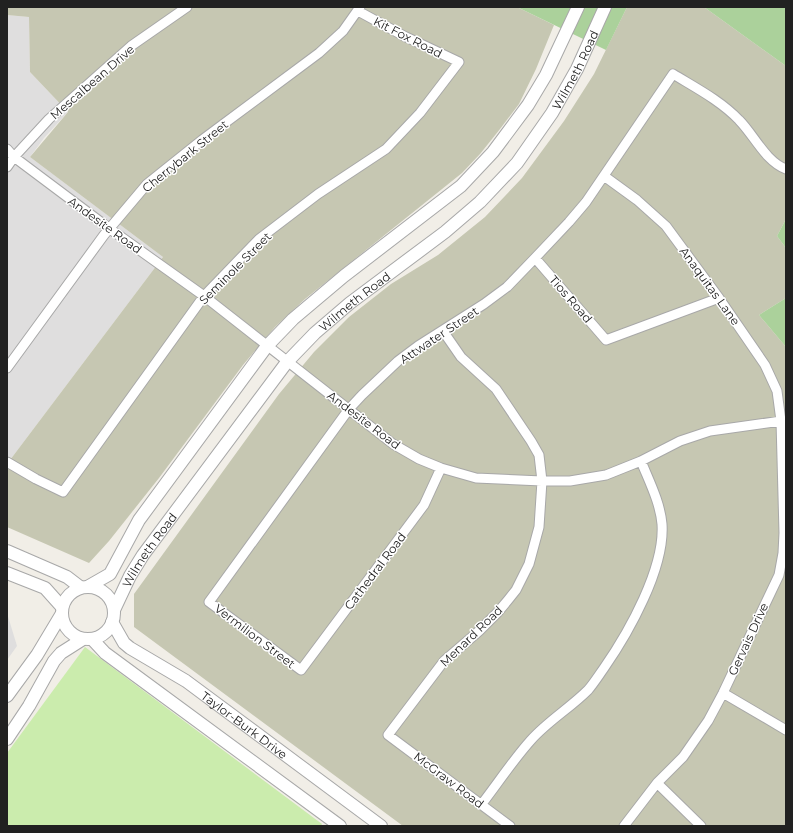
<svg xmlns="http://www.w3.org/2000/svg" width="793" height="833" font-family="Montserrat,sans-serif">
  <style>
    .residential { fill: #dfdede }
    .construction { fill: #c6c7b2 }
    .grass { fill: #cbecad }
    .forest { fill: #abd19b }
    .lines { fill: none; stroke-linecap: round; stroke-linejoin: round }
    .minor-casing { stroke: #a8a8a8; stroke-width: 11 }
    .tertiary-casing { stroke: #a8a8a8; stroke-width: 14 }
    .minor { stroke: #fff; stroke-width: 9 }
    .tertiary { stroke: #fff; stroke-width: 12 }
    .labels { text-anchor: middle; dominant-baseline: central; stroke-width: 3; stroke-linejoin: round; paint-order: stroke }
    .street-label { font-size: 12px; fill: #212121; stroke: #fff }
  </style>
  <rect width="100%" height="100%" fill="#f1eee7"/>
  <!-- residential -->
  <path class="residential" d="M7,15L29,17L30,72L68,112L44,138L30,157L163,257L7,464Z
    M7,613L17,646L7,660Z"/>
  <!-- construction -->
  <path class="construction" d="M7,7H517L554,25L536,69L519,104L500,129L480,154L462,173L305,299L275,327L243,365L159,478L109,541L89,563L7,527V464L163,257L30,157L68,112L30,72L29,17L7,15Z
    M627,7H704L786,66V219L777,236L786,248V298L759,315L786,347V826H403L134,627V594L279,394L314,352L349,317L391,284L438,255L485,217L522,178L564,121L594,74Z"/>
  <!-- grass -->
  <path class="grass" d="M85,647L322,824L321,826H7V753Z"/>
  <!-- forest -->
  <path class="forest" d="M517,7H627L606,50Z
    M704,7H786V66Z
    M786,219V248L777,236Z
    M786,298V347L759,315Z"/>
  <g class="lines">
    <defs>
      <path id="minor" d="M7,149L14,157L110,229L204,296L393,444L419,459L441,468L476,478L542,481H570L606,475L641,461L680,441L710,431L781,421H786
        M7,167L14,157L49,119L131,46L187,7
        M604,176L637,200L666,226L719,298L765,365L777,391L781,421L784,533L783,553L779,575L723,693L708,721L683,757L657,783L624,826
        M535,258L606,340L719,298
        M443,331L461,357L496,389L531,441L539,455L542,481L539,527L529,564L516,590L508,600L498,612L479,631L444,661L388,735L510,826
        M7,368L104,235L147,184L202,140L319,53L343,31L360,7
        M7,462L36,479L63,492L204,296L259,239L318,194L386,149L420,113L459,62L404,36L358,11
        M441,468L424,505L301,670L209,602L349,409L362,395L398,361L418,346L484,304L507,287L535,258L569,222L586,202L673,74C696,88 721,101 739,120C754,135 766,162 786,169
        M723,693L786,730
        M657,783L701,826
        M481,805C498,783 513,760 531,740C548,721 570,708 588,690C594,683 599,675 604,668C629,632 665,568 662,524C660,502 649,481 641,461"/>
      <g id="tertiary">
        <path d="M7,551L67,577L80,587"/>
        <path d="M7,573L45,588L62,607"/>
        <path d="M89,586L110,574L139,520L267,346L293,319L344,276L461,186L493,152L528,105L546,75L578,7"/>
        <circle cx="88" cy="613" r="26"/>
        <path id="s1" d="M114,610L130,576L143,555L287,362L315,333L350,303L445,232L480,202L517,163L552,113L577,69L605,7"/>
        <path id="s2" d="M112,622L124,643L130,648L186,681L381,826"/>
        <path d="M92,639L105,653L340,826"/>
        <path d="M7,696L37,655L61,615"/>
        <path d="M7,739L29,706L54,661L61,653L83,639"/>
      </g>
    </defs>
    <!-- minor casing -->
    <use href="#minor" class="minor-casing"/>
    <!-- tertiary casing -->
    <use href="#tertiary" class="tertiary-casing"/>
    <!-- minor -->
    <use href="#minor" class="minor"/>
    <!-- tertiary -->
    <use href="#tertiary" class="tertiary"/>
  </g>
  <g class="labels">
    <!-- street labels -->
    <g class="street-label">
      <text transform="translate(408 37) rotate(27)">Kit Fox Road</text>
      <text stroke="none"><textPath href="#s1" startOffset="718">Wilmeth Road</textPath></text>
      <text transform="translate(92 82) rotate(-41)">Mescalbean Drive</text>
      <text transform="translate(185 156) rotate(-39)">Cherrybark Street</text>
      <text transform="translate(105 225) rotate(36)">Andesite Road</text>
      <text transform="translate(235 268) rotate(-45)">Seminole Street</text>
      <text transform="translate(710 286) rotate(54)">Anaquitas Lane</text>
      <text transform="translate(571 299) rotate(49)">Tios Road</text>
      <text stroke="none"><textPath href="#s1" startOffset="394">Wilmeth Road</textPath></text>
      <text transform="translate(439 335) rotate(-34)">Attwater Street</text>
      <text transform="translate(364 420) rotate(37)">Andesite Road</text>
      <text stroke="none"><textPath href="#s1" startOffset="70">Wilmeth Road</textPath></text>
      <text transform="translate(375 571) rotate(-53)">Cathedral Road</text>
      <text transform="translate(255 636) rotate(37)">Vermilion Street</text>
      <text transform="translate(471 636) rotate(-44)">Menard Road</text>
      <text transform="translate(748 639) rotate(-65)">Gervais Drive</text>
      <text stroke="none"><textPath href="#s2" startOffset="170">Taylor-Burk Drive</textPath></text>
      <text transform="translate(449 780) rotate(37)">McGraw Road</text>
    </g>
  </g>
  <!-- border -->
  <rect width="793" height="833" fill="none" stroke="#212121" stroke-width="16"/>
</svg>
